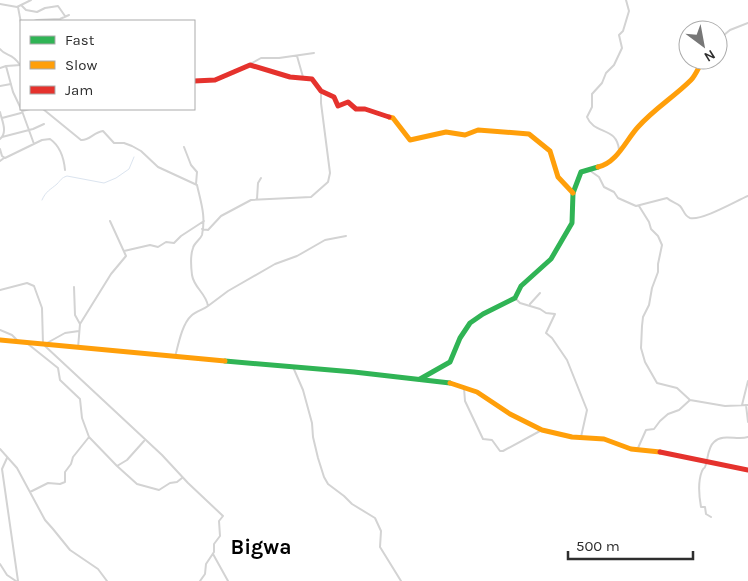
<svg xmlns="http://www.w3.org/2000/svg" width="748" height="581" font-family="Karla,sans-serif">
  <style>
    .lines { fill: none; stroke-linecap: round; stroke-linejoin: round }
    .stream { stroke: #dbe4ef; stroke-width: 1 }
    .street { stroke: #d3d3d3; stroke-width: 2 }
    .fast { stroke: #30b455; stroke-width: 5 }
    .slow { stroke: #ff9f0a; stroke-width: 5 }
    .jam { stroke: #e5322d; stroke-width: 5 }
    .labels { text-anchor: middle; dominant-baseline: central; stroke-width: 5; stroke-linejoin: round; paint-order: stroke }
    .quarter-label { font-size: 21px; font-weight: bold; fill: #000; stroke: #fff }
  </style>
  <rect width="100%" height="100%" fill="#fff"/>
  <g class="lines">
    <!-- stream -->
    <path class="stream" d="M42,200C46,191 50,190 57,184C61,180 61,178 67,176L104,183L116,178L129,169L134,157"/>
    <!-- street -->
    <path class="street" d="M0,4L17,7L31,0
      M22,6L26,10L37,12L45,8L58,6L65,16
      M18,7L21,23
      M34,21L37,20L60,19L69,15
      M718,40L730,30L748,23
      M0,49C6,57 12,52 20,65
      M297,56L303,77
      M251,65L252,63L261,58H279L314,53
      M6,66L13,92L22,111L34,144
      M0,68L6,66L21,65
      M0,86L11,84
      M43,109L81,140C89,141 94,132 103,131L114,143H124L132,146L141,151L158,167L197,185C201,203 206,216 202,235C200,240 194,243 193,248C190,256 191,267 192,275C194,288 206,293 208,306C203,310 196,311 191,316C182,324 178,346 175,357
      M22,111L30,109
      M0,112C2,121 8,132 0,139
      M2,118L21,113
      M2,137L33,129L44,124
      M184,147L191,165L197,172L196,184
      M0,149L2,156L5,158L42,140L50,139C60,146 64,159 65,170
      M619,150C617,126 594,135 587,117L592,107V94L602,83L606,73L614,65L622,48L619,35L623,31L629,11L626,0
      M0,161L4,158
      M589,170L599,177L604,187L614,192L618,198L636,206L667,198C671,202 677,203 680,206C684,210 684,216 690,218C702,221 736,201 748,196
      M257,199L258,183L261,178
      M639,206L649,222L651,229L658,236L662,245L658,264V272L652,288L649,305L643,317L642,326L641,348L645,362L657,383L677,388L690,400
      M202,229L208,230L221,216L251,200L311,197L328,182L330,173L321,103V91
      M124,251L150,245L158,247L166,242L174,243L181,236L204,221
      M74,287L75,315L80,324
      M0,290L27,283L34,286L42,308L43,344
      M515,298L520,303L540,309L546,313L555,314L546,333L552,338L567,360L587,410L581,437
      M530,304L540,293
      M208,306L228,291L275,264L297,256L325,240L346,236
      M0,330L12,335L18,341
      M47,343L65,333L79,331
      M28,344L58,368L60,380L80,399L82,418L89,437L73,457L71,464L65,472V482L60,484L48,483L30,492
      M45,346L162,455L188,483L223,516L219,521L220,536L214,544V552L206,564L205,574L200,581
      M78,348L80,324L111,274L126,256L110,221
      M293,367L303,390L312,423L313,437L318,458L324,477L328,484L344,496L352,504L375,518L381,531L380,547L401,581
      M464,388L465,401L483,439L492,440L500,451H503L540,431
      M742,405L748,381
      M746,405L748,422
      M89,437L117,466L137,484L159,490L170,483L177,482L182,478
      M638,448L646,430L654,429L660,421L668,414L679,410L690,400L725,406L748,405
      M0,449L17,468L45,520L53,529L70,550L98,569L107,581
      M7,458L2,469L18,581
      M117,466L127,460L144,441
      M711,517L706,514L705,507H701C699,496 698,481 702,471C705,465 704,471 706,464C708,458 708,447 714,442C723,433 738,441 748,437
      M213,554L228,581
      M0,564L7,575L16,581"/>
    <!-- fast -->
    <path class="fast" d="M225,361L354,372L450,383
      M420,379L450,362L460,338L470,323L483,314L515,298L521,286L551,259L572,223L573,193L581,172L598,167"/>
    <!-- slow -->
    <path class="slow" d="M389,117L393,118L410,140L446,132L465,135L478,130L529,134L550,151L558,177L573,193
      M598,167C617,163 626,140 638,127C655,108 674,97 691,80C696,75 699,66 703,60
      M0,340L225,361
      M450,383L477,392L510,414L542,430L572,437L604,439L631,449L660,452"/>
    <!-- jam -->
    <path class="jam" d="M194,81L215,80L250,65L290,77L312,79L321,91L334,97L338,106L348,102L356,109H365L389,117
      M660,452L748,470"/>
  </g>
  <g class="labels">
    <!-- quarter labels -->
    <g class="quarter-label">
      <text x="261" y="547">Bigwa</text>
    </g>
  </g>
  <!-- legend -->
  <rect x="20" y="20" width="175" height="90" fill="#ffffff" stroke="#ababab"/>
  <rect x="30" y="36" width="25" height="8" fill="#30b455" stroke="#ababab"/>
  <text x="65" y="45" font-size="15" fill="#2e2e2e">Fast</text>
  <rect x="30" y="61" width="25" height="8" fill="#ff9f0a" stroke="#ababab"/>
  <text x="65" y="70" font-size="15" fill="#2e2e2e">Slow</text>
  <rect x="30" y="86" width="25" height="8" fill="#e5322d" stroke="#ababab"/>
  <text x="65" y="95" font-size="15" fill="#2e2e2e">Jam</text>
  <!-- north arrow -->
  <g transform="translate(703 45) rotate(148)"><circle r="24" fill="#ffffff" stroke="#ababab"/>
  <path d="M0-4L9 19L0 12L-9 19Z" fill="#777777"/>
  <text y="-8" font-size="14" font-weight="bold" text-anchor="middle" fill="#2e2e2e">N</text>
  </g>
  <!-- scale -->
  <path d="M568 551v8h125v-8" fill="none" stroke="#2e2e2e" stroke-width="2.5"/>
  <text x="576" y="551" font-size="15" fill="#2e2e2e" stroke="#ffffff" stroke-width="4" paint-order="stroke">500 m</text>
</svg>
